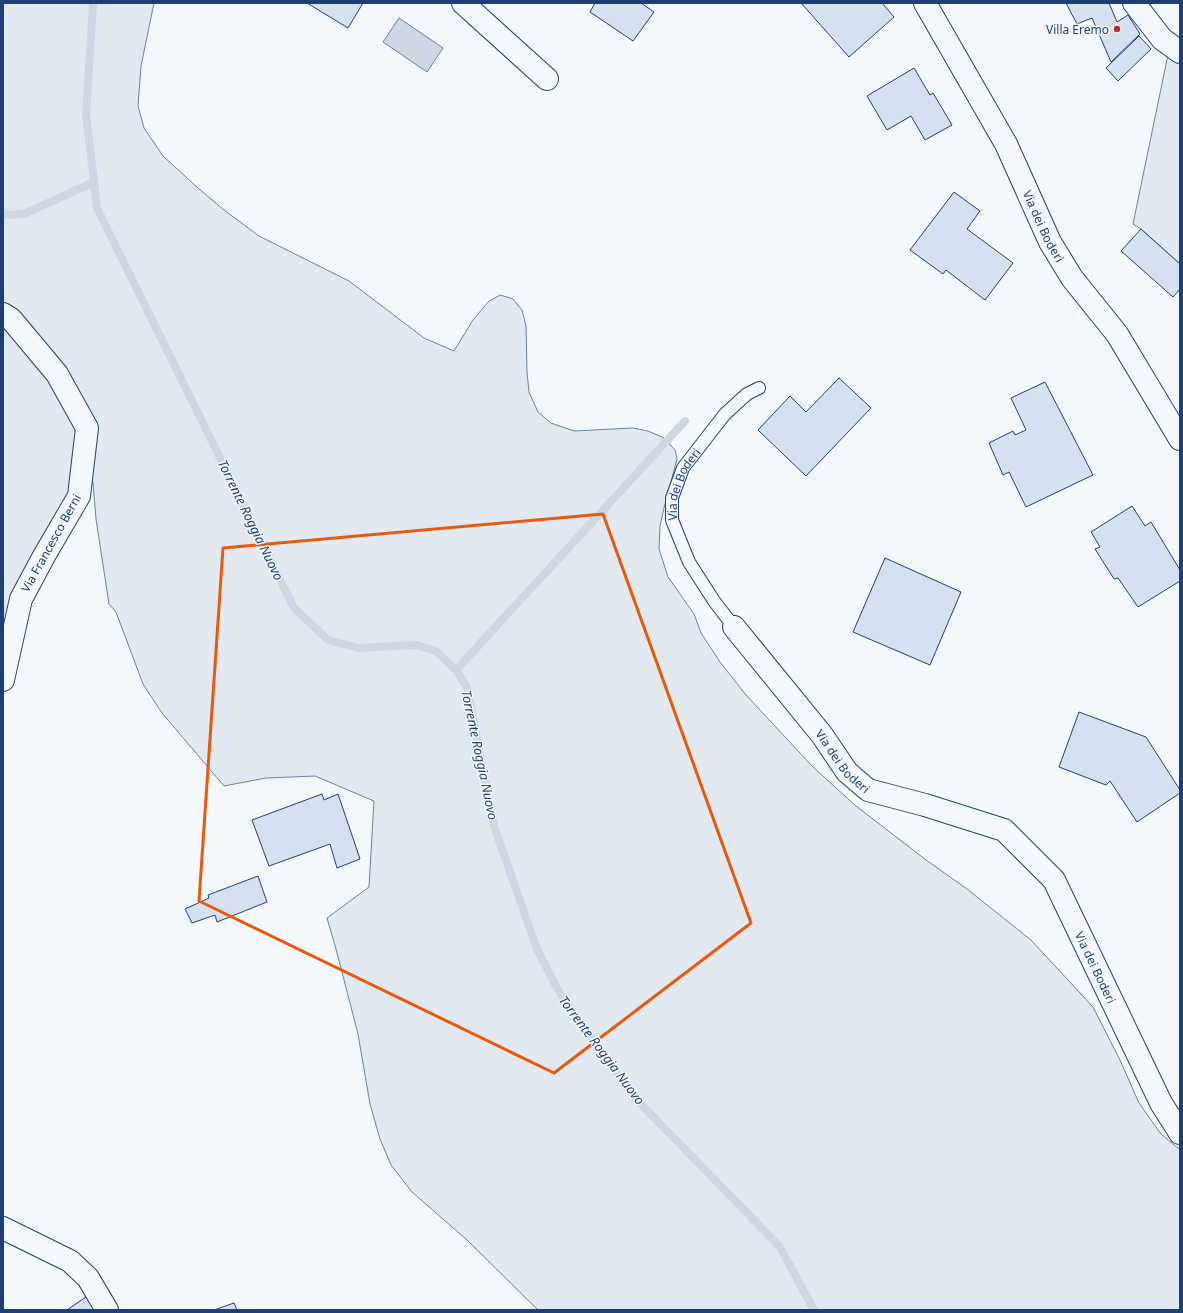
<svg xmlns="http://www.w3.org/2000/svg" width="1183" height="1313" font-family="'Noto Sans',sans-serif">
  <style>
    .green { fill: #e3e9f0; stroke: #687fa3 }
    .water { fill: #cfd7e4; stroke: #687fa3 }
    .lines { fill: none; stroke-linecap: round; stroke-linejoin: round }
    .stream { stroke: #cfd7e4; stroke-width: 8 }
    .building { fill: #d5e0f0; stroke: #1d3f73 }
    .service-casing { stroke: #1d3f73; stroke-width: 14 }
    .minor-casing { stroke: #1d3f73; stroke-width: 24 }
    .service { stroke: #f4f7fb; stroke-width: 12 }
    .minor { stroke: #f4f7fb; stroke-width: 22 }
    .marked { fill: none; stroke: #e8590c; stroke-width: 3; stroke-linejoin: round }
    .poi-dot { fill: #c62828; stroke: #f4f7fb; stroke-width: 1.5 }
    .labels { text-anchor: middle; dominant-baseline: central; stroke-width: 3; stroke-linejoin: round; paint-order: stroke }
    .poi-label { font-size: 12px; fill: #1d3f73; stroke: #f4f7fb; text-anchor: end }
    .street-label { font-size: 12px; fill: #1d3f73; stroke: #f4f7fb }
    .water-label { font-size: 13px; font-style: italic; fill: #1d3f73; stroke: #f4f7fb }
  </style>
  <rect width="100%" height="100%" fill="#f4f7fb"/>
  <!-- green -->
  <path class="green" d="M3,3H154L141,66L138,106L144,128L163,156L198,188L224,210L259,236L349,281L424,338L454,351L473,320L488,302L500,295L513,299L522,310L526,326L527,372L529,392L538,412L551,423L574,431L633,428L648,431L664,438L675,450L677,459L664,508L660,526L659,549L668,577L694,614L701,633L720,662L746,695L813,767L856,806L926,860L967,889L1031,940L1093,1007L1120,1060L1139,1103L1161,1134L1180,1150V1310H538L467,1240L412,1192L391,1165L380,1139L370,1104L358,1034L336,949L327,918L369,887L374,801L315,776L266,778L224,786L162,713L143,684L116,612L109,604L96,519L93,483L82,443L72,494L3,640Z
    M1170,45L1180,52V264L1141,229L1133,224Z"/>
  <!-- water -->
  <path class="water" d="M399,18L443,48L427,72L383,42Z"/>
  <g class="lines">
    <!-- stream -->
    <path class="stream" d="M93,3L86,114L97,208L294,608L328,640L359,648L416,645L436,651L456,670L467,687L494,826L537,949L559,992L634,1097L780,1247L814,1310
      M3,215L24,214L94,182
      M456,670L685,421"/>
  </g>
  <!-- building -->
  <path class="building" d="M307,3H363L348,28Z
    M595,3H641L654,12L633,41L590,12Z
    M801,3H882L894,17L849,57Z
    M1066,3H1109L1117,22L1128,15L1140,34L1111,62L1092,18L1077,24Z
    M1139,36L1151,49L1118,81L1106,68Z
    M914,68L930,95L933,93L952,125L925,140L911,116L887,130L867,96Z
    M954,192L980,211L967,229L1013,263L985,300L946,270L943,274L910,250Z
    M1141,229L1180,264V289L1173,297L1121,251Z
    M839,378L871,408L806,476L758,430L790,396L806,412Z
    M1045,382L1093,475L1026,507L1009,472L1003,475L989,443L1013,431L1015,435L1026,430L1011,398Z
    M1132,506L1145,526L1151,522L1180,570V581L1138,607L1118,578L1114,579L1095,549L1100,547L1091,532Z
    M885,558L961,592L930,665L853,632Z
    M1079,712L1146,737L1180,790V793L1137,822L1110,781L1106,785L1059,767Z
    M322,794L324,800L338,794L360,859L337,868L330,844L269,866L252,820Z
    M258,876L267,902L217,922L215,915L192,923L185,909L209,898L208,895Z
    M86,1297L95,1310H67Z
    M234,1303L237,1310H214Z"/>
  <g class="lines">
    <defs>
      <g id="service">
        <path id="s1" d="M734,627L714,601L689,562L672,520V498L683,468L725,414L747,394L759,388"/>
      </g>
      <g id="minor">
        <path d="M463,3L547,79"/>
        <path id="s2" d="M925,3L1006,144L1050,242L1072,278L1117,334L1180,439"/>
        <path d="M1134,3L1162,39L1180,52"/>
        <path d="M3,314L11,319L57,374L87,428L79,496L44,556L21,599L3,680"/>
        <path id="s3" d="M734,627L822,735L847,772L868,790L925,805L1004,830L1054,880L1161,1103L1180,1133"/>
        <path d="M3,1228L70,1261L88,1278L107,1310"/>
      </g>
    </defs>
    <!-- service casing -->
    <use href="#service" class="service-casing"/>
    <!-- minor casing -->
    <use href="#minor" class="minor-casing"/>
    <!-- service -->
    <use href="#service" class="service"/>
    <!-- minor -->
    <use href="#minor" class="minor"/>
  </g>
  <!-- marked area -->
  <path class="marked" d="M603,514L751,923L554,1073L199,901L223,548Z"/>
  <!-- markers -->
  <circle class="poi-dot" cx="1117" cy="29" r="4"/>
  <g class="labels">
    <!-- poi labels -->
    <g class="poi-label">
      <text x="1109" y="29">Villa Eremo</text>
    </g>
    <!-- street labels -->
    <g class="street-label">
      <text stroke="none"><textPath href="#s2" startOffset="253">Via dei Boderi</textPath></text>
      <text stroke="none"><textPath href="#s1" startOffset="163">Via dei Boderi</textPath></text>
      <text transform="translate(51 543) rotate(-61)">Via Francesco Berni</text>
      <text stroke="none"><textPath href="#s3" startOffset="173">Via dei Boderi</textPath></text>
      <text stroke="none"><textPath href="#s3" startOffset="521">Via dei Boderi</textPath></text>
    </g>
    <!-- water labels -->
    <g class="water-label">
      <text transform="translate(251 520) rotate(64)">Torrente Roggia Nuovo</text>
      <text transform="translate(480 755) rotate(78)">Torrente Roggia Nuovo</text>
      <text transform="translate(602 1050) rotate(53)">Torrente Roggia Nuovo</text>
    </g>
  </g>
  <!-- border -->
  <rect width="1183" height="1313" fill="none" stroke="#1d3f73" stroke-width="8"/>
</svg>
